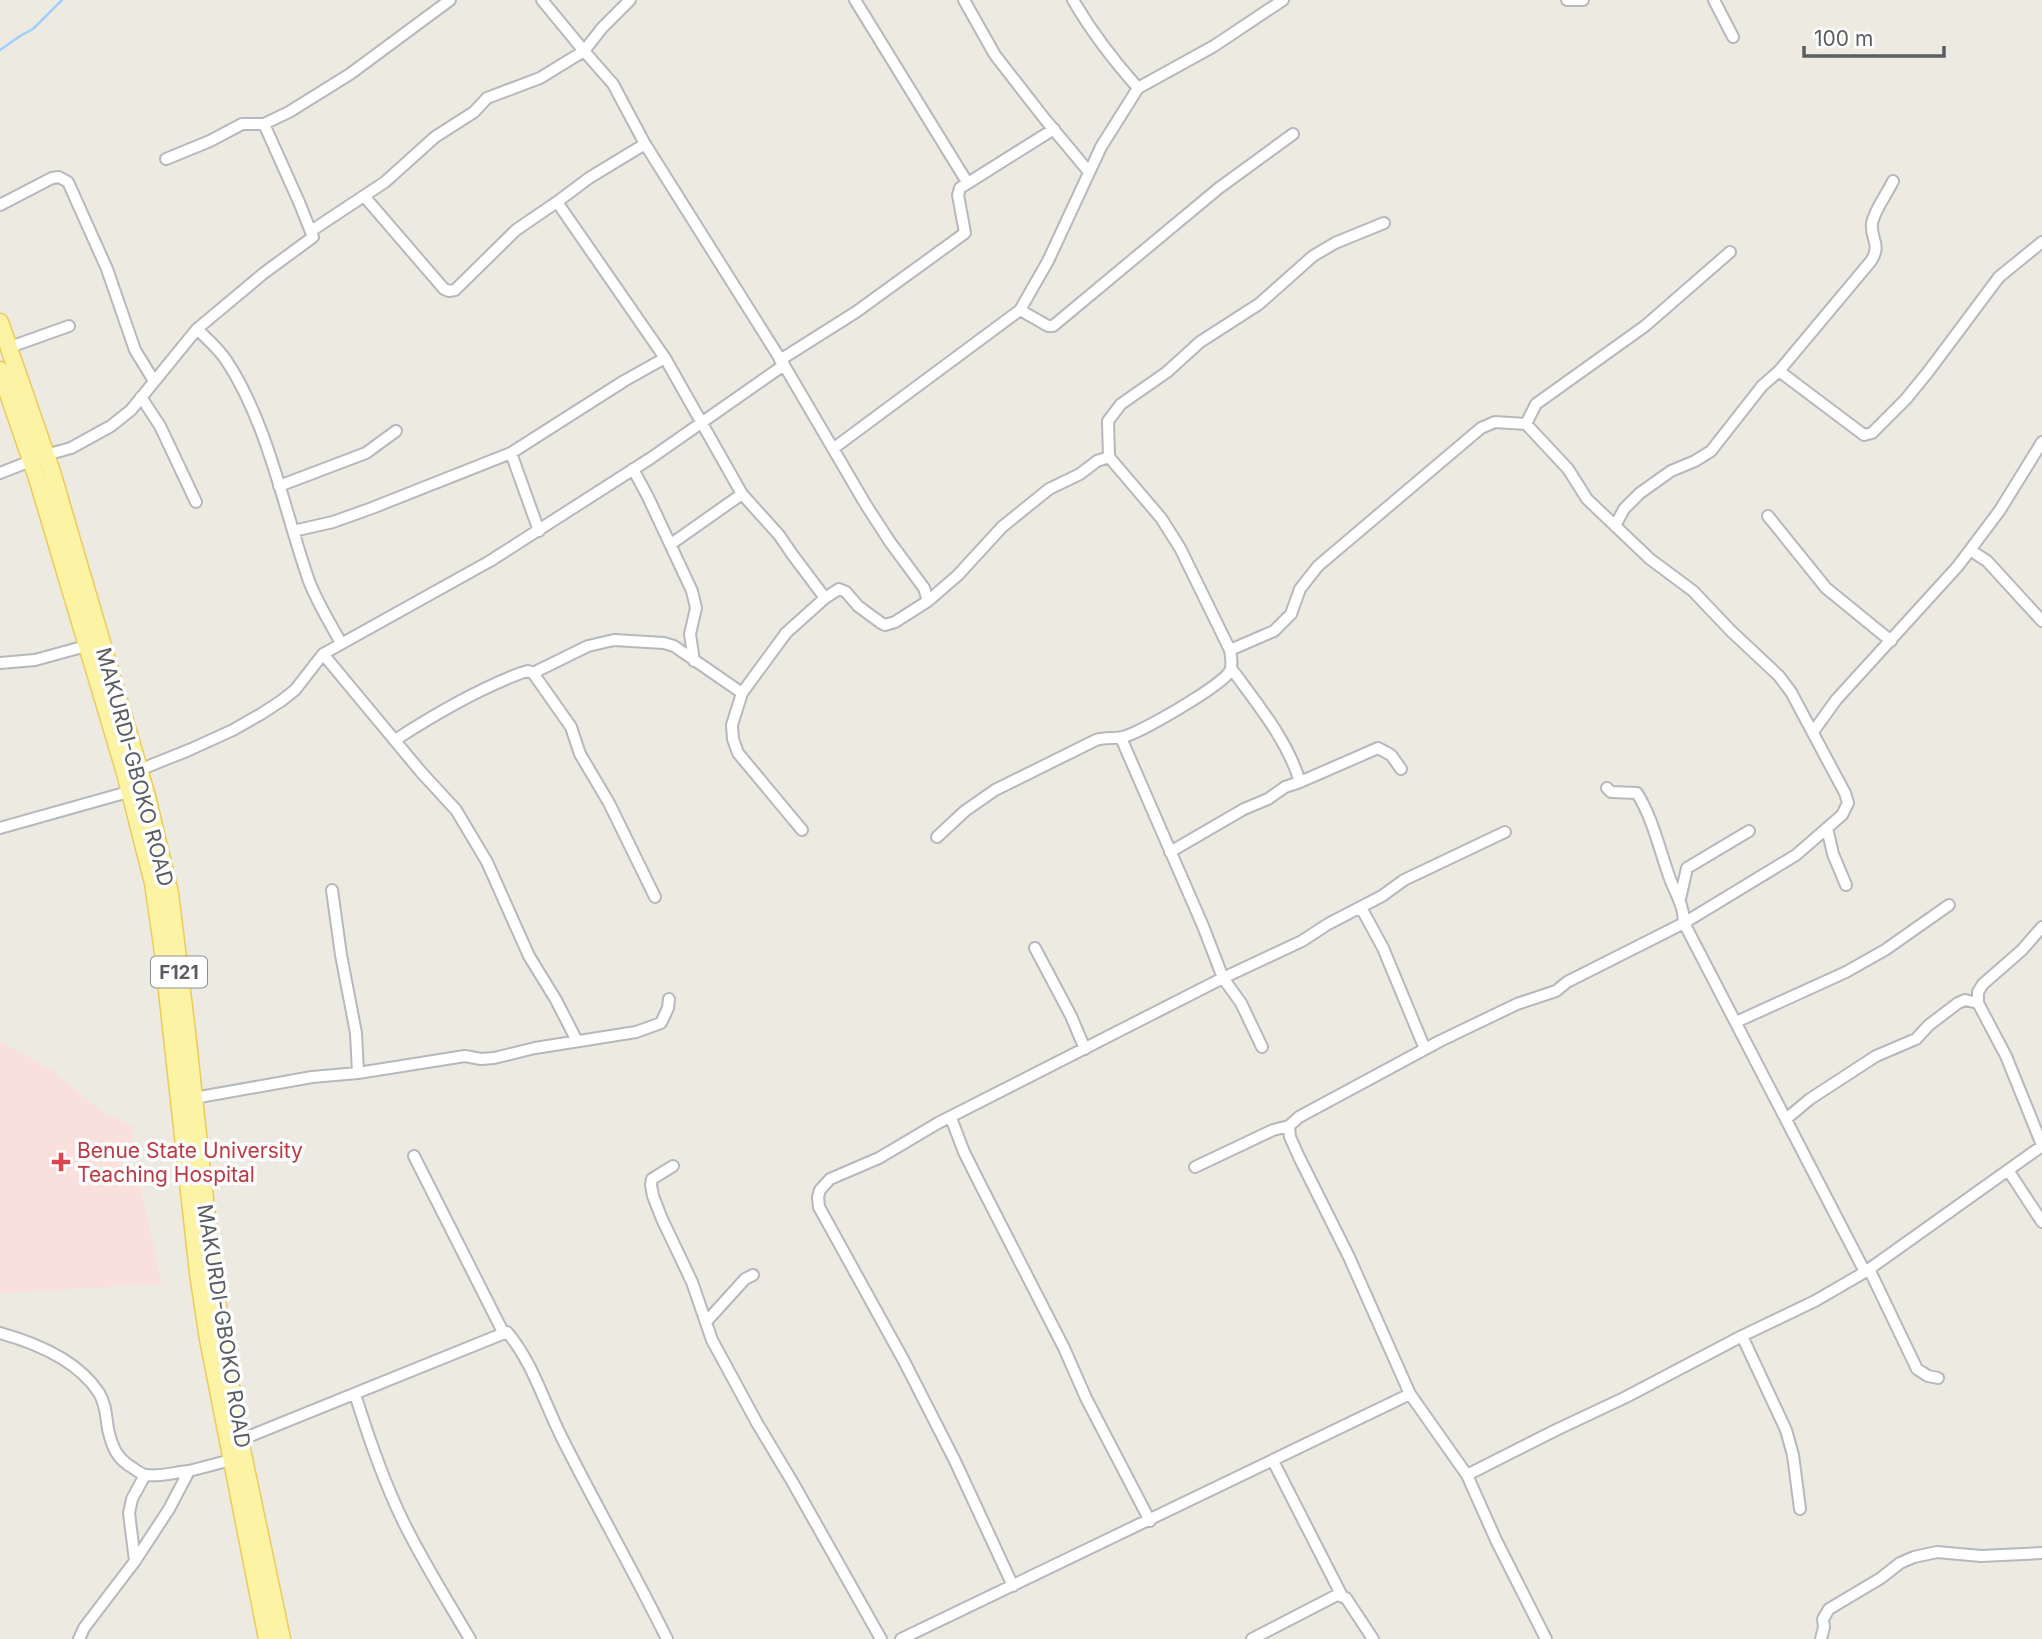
<svg xmlns="http://www.w3.org/2000/svg" width="2042" height="1639" font-family="Inter,sans-serif">
  <style>
    .medical { fill: #fae0dc }
    .lines { fill: none; stroke-linecap: round; stroke-linejoin: round }
    .stream { stroke: #a1cffc; stroke-width: 2.5 }
    .minor-casing { stroke: #b6b8bd; stroke-width: 14 }
    .primary-casing { stroke: #edcb59; stroke-width: 19 }
    .minor { stroke: #fff; stroke-width: 10 }
    .primary { stroke: #fcf3a5; stroke-width: 16 }
    .health-dot { fill: #e0444e; stroke: #fff; stroke-width: 2.5 }
    .labels { text-anchor: middle; dominant-baseline: central; stroke-width: 7; stroke-linejoin: round; paint-order: stroke }
    .shield { fill: #fff; stroke: #8b8e90; stroke-width: 2 }
    .shield-label { font-size: 19px; font-weight: bold; fill: #595d61 }
    .street-label { font-size: 21px; fill: #595d61; stroke: #fff }
    .health-label { font-size: 21px; fill: #be3a42; stroke: #fff; text-anchor: start }
  </style>
  <rect width="100%" height="100%" fill="#eceae1"/>
  <!-- medical -->
  <path class="medical" d="M0,1041L51,1070L104,1113L132,1126L134,1148L124,1147L122,1177L139,1181L162,1284L0,1293Z"/>
  <g class="lines">
    <!-- stream -->
    <path class="stream" d="M0,50L20,36L33,29L62,0"/>
    <defs>
      <path id="minor" d="M630,0L602,28L584,51L613,84L645,144L784,365L866,505L890,542L924,588L928,601
        M855,0L967,182
        M964,0L995,55L1044,118L1089,172
        M1567,0H1583
        M1714,0L1733,37
        M1138,88L1214,46L1283,0
        M645,144L589,178L557,202L665,358
        M166,159L210,141L242,124H264
        M364,196L444,289L449,291L455,290L516,230L557,202
        M0,205L52,178L59,177L68,182L107,269L135,350L154,381
        M311,231L385,182L435,137L474,112L487,98L540,78L584,51L542,0
        M1020,310L1048,326H1053L1219,188L1293,134
        M197,329L264,273L313,237L299,202L264,124L289,112L350,74L450,0
        M10,347L69,326
        M780,360L856,312L965,233L958,195L960,188L1054,129
        M1779,371L1864,435L1872,433L1906,399L1928,372L1999,277L2042,242
        M141,397L160,426L196,502
        M1526,424L1536,404L1645,326L1730,252
        M834,448L1020,310L1048,261L1101,147L1138,88C1114,61 1091,31 1073,0
        M511,453L539,531
        M633,469L648,497L692,591L696,608L690,634L694,661
        M0,473L46,455L71,448L111,426L131,410L197,329C207,339 218,348 226,360C268,423 284,510 309,581C317,602 330,623 341,643
        M279,486L366,453L396,431
        M1768,516L1826,588L1891,641
        M1615,526L1624,509L1640,493L1671,471L1695,461L1711,451L1762,386L1779,371L1871,261C1882,244 1870,239 1872,223C1875,209 1887,194 1893,181
        M293,531L333,522L372,508L511,453L624,381L665,358L742,494L779,535L792,554L825,598
        M671,544L742,494
        M1970,550L1987,561L2042,621
        M1230,650L1274,631L1291,614L1300,589L1318,566L1481,428L1495,422L1526,424L1568,469L1587,499L1650,559L1693,591L1731,631L1779,676L1791,692L1845,793L1848,803L1842,815L1796,855L1684,923L1567,982L1556,991L1517,1004L1440,1041L1299,1117L1289,1126L1290,1137L1299,1157L1349,1257L1410,1394L1467,1475L1496,1540L1546,1639
        M323,654L421,772L456,810L487,862L529,956L556,1000L577,1041
        M0,663L35,660L86,646
        M533,673L588,646L614,640L664,643L674,646L742,693
        M1813,732L1836,700L1958,566L2000,510L2042,442
        M1121,738L1203,926L1223,978L1241,1003L1262,1047
        M395,740C435,714 476,690 521,673L528,671L533,673L571,727L580,754L609,803L655,897
        M139,770L189,750L233,730L261,714L281,701L295,690L323,654L490,561L651,458L784,365
        M1300,782L1378,748L1391,755L1401,769
        M1607,788L1611,792L1637,793C1653,819 1659,848 1669,876C1675,893 1684,905 1684,923L1865,1272
        M0,828L128,792
        M1827,828L1833,854L1846,885
        M802,830L738,753L733,739L732,725L742,693L786,633L825,598L839,589L846,592L858,606L881,623L885,625L895,622L928,601L958,575L1002,527L1049,489L1080,474L1097,461L1109,457
        M937,837L965,811L995,790L1096,740C1106,737 1114,739 1123,737C1140,733 1223,685 1230,671C1233,665 1231,657 1230,650L1180,548L1161,518L1109,457L1108,421L1121,404L1167,372L1200,342L1259,304L1313,256L1335,243L1384,223
        M1170,852L1244,809L1268,799L1285,787L1300,782C1287,739 1257,704 1231,668
        M332,890L341,955L356,1033L358,1073
        M1680,899L1687,868L1749,831
        M1359,908L1364,913L1383,948L1425,1049
        M2042,927L2022,950L1983,984L1978,992V1003L2006,1056L2042,1145
        M1035,948L1071,1016L1085,1049
        M1736,1022L1846,972L1885,950L1949,905
        M194,1098L312,1077L358,1073L465,1056L481,1059L494,1058L535,1048L636,1032L661,1023L668,1008L669,999
        M951,1118L964,1152L979,1182L1064,1348L1086,1398L1150,1521
        M1786,1119L1810,1099L1876,1056L1916,1039L1929,1025L1958,1003L1965,1000L1978,1003
        M414,1156L503,1332
        M673,1166L652,1179L651,1185L653,1196L662,1219L692,1282L712,1340L757,1423L793,1483L881,1639
        M1195,1167L1273,1130L1289,1126
        M2008,1170L2042,1222
        M1869,1269L1917,1369L1928,1376L1938,1378
        M706,1322L745,1279L753,1275
        M0,1333C36,1343 78,1360 99,1393C106,1404 106,1417 108,1429C112,1447 117,1459 133,1468C137,1471 142,1475 147,1475C160,1477 176,1472 189,1471
        M1742,1336L1786,1430L1793,1455L1800,1509
        M355,1394C368,1436 383,1480 403,1521C423,1562 447,1600 470,1639
        M240,1440L507,1332C532,1361 544,1402 561,1436C595,1504 633,1570 667,1639
        M1273,1461L1342,1596
        M1467,1475L1556,1430L1626,1397L1742,1336L1815,1301L1865,1272L2042,1146
        M135,1561L129,1513L132,1499L145,1475
        M1013,1586L955,1461L904,1361L819,1207L818,1197L820,1190L830,1179L879,1158L938,1123L1223,978L1302,941L1328,924L1382,896L1404,880L1505,832
        M79,1639L84,1628L135,1561L169,1509L189,1471L231,1460
        M901,1639L1410,1394
        M1252,1639L1337,1595L1346,1598L1373,1639
        M1821,1639L1824,1627L1823,1619L1829,1609L1881,1578L1900,1563L1914,1557L1937,1552L1981,1556L2042,1553"/>
      <path id="primary" d="M0,322L52,472L147,796L170,893L187,1032L213,1274L225,1350L240,1440L282,1639
        M0,370L37,478L125,773L153,883L162,945L198,1273L208,1339L267,1639"/>
    </defs>
    <!-- minor casing -->
    <use href="#minor" class="minor-casing"/>
    <!-- primary casing -->
    <use href="#primary" class="primary-casing"/>
    <!-- minor -->
    <use href="#minor" class="minor"/>
    <!-- primary -->
    <use href="#primary" class="primary"/>
  </g>
  <!-- markers -->
  <path class="health-dot" d="M57.5 1151.5h7v7h7v7h-7v7h-7v-7h-7v-7h7z"/>
  <g class="labels">
    <!-- shield labels -->
    <rect class="shield" x="151" y="956.5" width="56" height="31" rx="5"/>
    <g class="shield-label">
      <text x="179" y="972">F121</text>
    </g>
    <!-- street labels -->
    <g class="street-label">
      <text transform="translate(135 767) rotate(75)">MAKURDI-GBOKO ROAD</text>
      <text transform="translate(224 1326) rotate(81)">MAKURDI-GBOKO ROAD</text>
    </g>
    <!-- health labels -->
    <g class="health-label">
      <text x="77" y="1150">Benue State University<tspan x="77" dy="24">Teaching Hospital</tspan></text>
    </g>
  </g>
  <!-- scale -->
  <path d="M1804 46v10h140v-10" fill="none" stroke="#595d61" stroke-width="3.5"/>
  <text x="1814" y="46" font-size="21" fill="#595d61" stroke="#ffffff" stroke-width="5" paint-order="stroke">100 m</text>
</svg>
